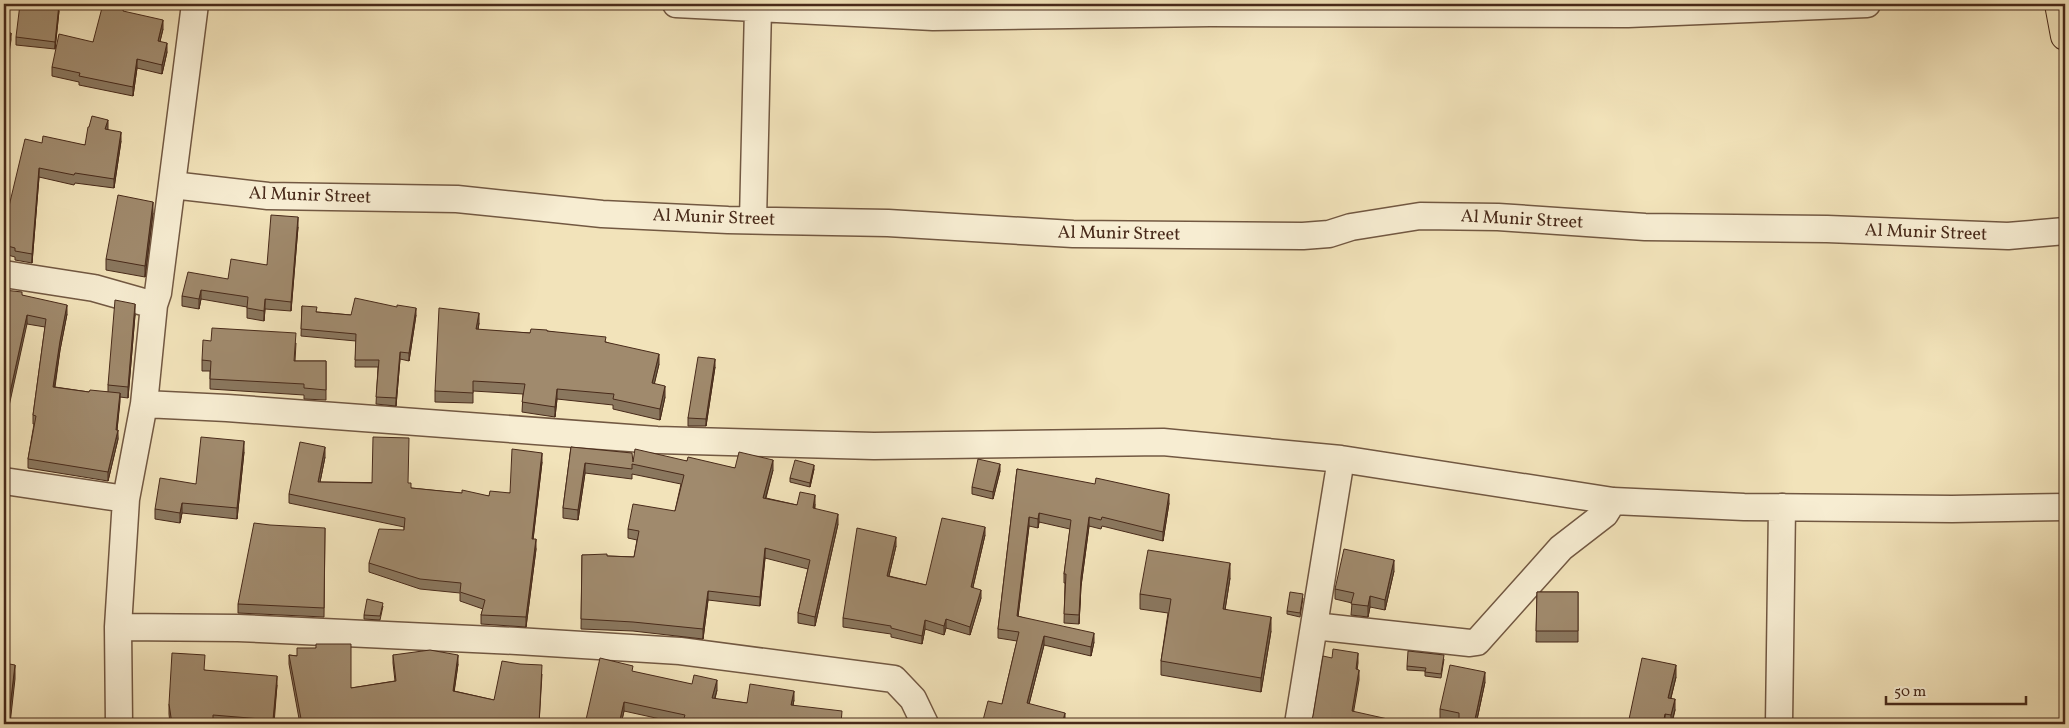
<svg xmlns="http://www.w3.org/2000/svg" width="2069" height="728" font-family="Vollkorn,serif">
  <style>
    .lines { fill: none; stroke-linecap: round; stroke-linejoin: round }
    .minor-casing { stroke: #725842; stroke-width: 29 }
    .major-casing { stroke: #482a1a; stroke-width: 30 }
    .minor { stroke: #f7edd2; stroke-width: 26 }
    .major { stroke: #f2e3ba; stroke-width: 28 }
    .wall { fill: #8a775e; stroke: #482a1a }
    .shaded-wall { fill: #70614c; stroke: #482a1a }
    .building { fill: #a08a6d; stroke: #482a1a }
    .labels { text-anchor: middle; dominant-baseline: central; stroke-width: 5; stroke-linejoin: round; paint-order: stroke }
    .street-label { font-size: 18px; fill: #482a1a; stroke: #f7edd2 }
  </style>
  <rect width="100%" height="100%" fill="#f2e3ba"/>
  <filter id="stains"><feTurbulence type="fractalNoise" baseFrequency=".004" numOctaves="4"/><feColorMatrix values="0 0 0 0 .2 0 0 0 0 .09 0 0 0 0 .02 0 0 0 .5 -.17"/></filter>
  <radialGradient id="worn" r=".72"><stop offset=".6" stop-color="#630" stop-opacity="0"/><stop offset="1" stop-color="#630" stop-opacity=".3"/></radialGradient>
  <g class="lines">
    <defs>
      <path id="minor" d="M676,4L933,17L1210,13L1628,14L1867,4
        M172,185L268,196L457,199L602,214L728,220L888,223L1073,234L1303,236L1329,234L1351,227L1420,216L1498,217L1645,227L1827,229L2008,236L2065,231
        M753,220L758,8
        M4,274L94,288L154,305
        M144,404L154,305L158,293L195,4
        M4,481L126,499L144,404L227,408L657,440L874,446L1163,442L1341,459L1613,501L1744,507L1952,509L2065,507
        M1314,626L1470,643L1477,642L1561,548L1605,514L1613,501
        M118,627L238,628L517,641L680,651L894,679L913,699L925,724
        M119,724L118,627L126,499
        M1298,724L1341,459
        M1779,724L1782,507"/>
      <path id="major" d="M2059,4L2065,36"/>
    </defs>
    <!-- minor casing -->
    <use href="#minor" class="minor-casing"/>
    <!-- major casing -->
    <use href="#major" class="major-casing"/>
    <!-- minor -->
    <use href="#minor" class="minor"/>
    <!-- major -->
    <use href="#major" class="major"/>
  </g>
  <!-- wall -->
  <path class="wall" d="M59,11L55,49L16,45V37Z
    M124,12L163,29L160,41L167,52L162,74L137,68L133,96L79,85V82L52,76V67L93,42Z
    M108,130L121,141L114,188L75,183L74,185L39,177L32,263L15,260V257L4,254V222L5,223L42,143L85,145Z
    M153,213L145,277L106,270V259Z
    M298,227L291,311L265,309L264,321L247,318V307L201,299L199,309L182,306V296L267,265Z
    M22,295L67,314L60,350L55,387L89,392H108V385L135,315L128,398L120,397L117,430L118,439L108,481L28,468V459L34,424H33V415L45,327L27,324Z
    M302,306L317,312L351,315H416L409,361L400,359L396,406L376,404L378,367H355L356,341L301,336Z
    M479,323L478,330L530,333L547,331L606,342L659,364L654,384L665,397L660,420L613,409V405L557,399L555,417L522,412L523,394L473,391V403L435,402V391Z
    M296,343L295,361H326V400L304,399V395L210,389V371H202V360Z
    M715,367L706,426H688V418Z
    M571,447L633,462L687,461L735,468L773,470L766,498L797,505L815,504V509L838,524L815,626L798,623V613L808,569L765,558L760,606L708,600L703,639L633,631L581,629L582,555L634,557L637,540L628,538V529L675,511L681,484L632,474V479L585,473L578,520L563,518V508Z
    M244,452L237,519L182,513L180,523L155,519V509L196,484Z
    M325,457L320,482L408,483L411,488L489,496L510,493L542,462L533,539L536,549L526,627L481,624V615L483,609L460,601V593L420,589L369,572V563L404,530V527L289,503V494Z
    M814,469L810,487L790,482V478Z
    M1017,469L1169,503L1163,541L1102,526L1101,529L1089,526L1081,586L1079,624L1064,623L1065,583H1064V574L1070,529L1039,522L1038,528L1029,526L1018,616L1094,642L1091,656L1044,645L1029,704L1065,722L1002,704L1017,641L998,638V629Z
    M1000,471L993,499L972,494V487Z
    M325,528L324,617L238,613V604Z
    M985,535L973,587L981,598L970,635L946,628L944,635L925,629L922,644L891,637V634L843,627V618L896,546L889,576L926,585Z
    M1394,571L1385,610L1370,607L1368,617L1351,615L1352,603L1335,599V589Z
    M1230,578L1225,609L1271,631L1261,692L1161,675V661L1168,613L1140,609V594Z
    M1537,592H1578V642H1536Z
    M1303,598L1300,617L1287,614V611Z
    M383,606L380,620L364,619V615Z
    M316,648L351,688L395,681L393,663V655L458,664L454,691L494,700L542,674L539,724H300L289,664V655L297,656Z
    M1444,659L1441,678L1425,676V671L1407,670V666Z
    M204,670L277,685L274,724H170L169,714V704Z
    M633,672L717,690L715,699L747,703L794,700L793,705L842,721L683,724L624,711L621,724H585Z
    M1676,677L1671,698L1675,710L1672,724H1628Z
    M1485,682L1476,724H1459V723L1440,719V709Z"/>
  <!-- shaded-wall -->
  <path class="shaded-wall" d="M59,4V11L55,49V42Z
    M163,20V29L158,50V41Z
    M11,33V40L4,84V77Z
    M167,43V52L162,74V65Z
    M137,59V68L133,96V87Z
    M108,120V130L105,129Z
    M121,132V141L114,188V179Z
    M39,168V177L32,263V254Z
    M153,202V213L145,277V266Z
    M298,217V227L291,311V302Z
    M201,290V299L199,309V299Z
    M265,299V309L264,321V311Z
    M135,304V315L128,398V387Z
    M67,305V314L60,350L53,396V387L60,341Z
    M416,308V315L409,361V353Z
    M479,313V323L476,340V329Z
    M27,315V324L4,429V420Z
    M400,352V359L396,406V398Z
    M659,354V364L652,394V383Z
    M715,359V367L706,426V419Z
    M665,386V397L660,420V409Z
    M557,389V399L555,417V407Z
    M120,393V402L116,439V430Z
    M118,430V439L108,481V472Z
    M244,441V452L237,519V508Z
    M325,447V457L318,492V482Z
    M542,453V462L532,549V539Z
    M773,460V470L763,507V498Z
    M585,463V473L578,520V510Z
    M1000,464V471L993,499V492Z
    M814,465V469L810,487V483Z
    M1169,494V503L1163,541V532Z
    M815,495V504L813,518V508Z
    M182,503V513L180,523V513Z
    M1039,513V522L1038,528V519Z
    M838,514V524L815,626V617Z
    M1029,517V526L1017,625V616Z
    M1089,517V526L1081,586L1079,624L1081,577Z
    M985,527V535L971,595V587Z
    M896,537V546L887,584V576Z
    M536,539V549L526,627V617Z
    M765,548V558L760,606V597Z
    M1394,560V571L1385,610V600Z
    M1230,563V578L1223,623V609Z
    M981,590V598L970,635V627Z
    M708,591V600L703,639V629Z
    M1370,596V607L1368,617V606Z
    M1271,617V631L1261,692V678Z
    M946,619V628L944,635V626Z
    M925,620V629L922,644V636Z
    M1094,633V642L1091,656V647Z
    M1044,636V645L1027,712V703Z
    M1358,653V663L1356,679V669Z
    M458,655V664L453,700V691Z
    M15,665V679L10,724H8Z
    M1676,665V677L1668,709V698Z
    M1359,670V680L1352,721V711Z
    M1485,672V682L1476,724H1474Z
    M277,676V685L273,724V720Z
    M717,680V690L712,708V698Z
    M794,691V700L791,714V705Z
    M1675,699V710L1671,724V715Z
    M624,702V711L621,724H619Z
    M1065,713V724H1062Z
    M1665,714V724H1663Z"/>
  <!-- building -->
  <path class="building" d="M20,4H59L55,42L16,37Z
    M103,4H115L124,6L123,11L163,20L158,41L167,43L162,65L137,59L133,87L79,76L80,73L52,67L59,34L93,42Z
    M4,32L11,33L4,77Z
    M92,116L108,120L105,129L121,132L114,179L75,173L74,175L39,168L32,254L15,251V248L4,245V222L5,223L25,139L42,143L43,136L85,145L88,127H89Z
    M118,195L153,202L145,266L106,259Z
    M271,215L298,217L291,302L265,299L264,311L247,308L248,297L201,290L199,299L182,296L188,272L228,279L231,259L267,265Z
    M4,290L22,292V295L67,305L60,341L53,387L89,392L90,390L120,393L116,430H118L108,472L28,459L36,416L33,415L46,319L27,315L4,420Z
    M355,298L397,307V305L416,308L409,353L400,352L396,398L376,397L379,360H355L356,334L301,329L302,306L317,307L316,312L351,315Z
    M115,300L135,304L128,387L108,385Z
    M439,308L479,313L476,329L530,333L531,329L547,330V331L606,337L605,342L659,354L652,383L665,386L660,409L613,399L614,394L557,389L555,407L522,402L525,384L473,381V393L435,391Z
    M212,328L296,333L294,361H326V390L304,388V384L210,379L211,361L202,360L203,340L211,341Z
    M698,357L715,359L706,419L688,418Z
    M201,437L244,441L237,508L182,503L180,513L155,509L160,478L196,484Z
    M373,437L409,438L408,483H411V488L462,493V490L489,496L490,491L510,493L512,449L542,453L532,539H536L526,617L481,615L485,600L460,592L461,583L420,579L369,563L379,529L404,530L405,518L289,494L300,442L325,447L318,482L372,483Z
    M571,447L632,453L633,462L635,449L687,461L688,457L735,468L739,452L773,460L763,498L797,505L800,492L815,495L813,508L838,514L815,617L798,613L810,560L765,548L760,597L708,591L703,629L633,622L581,619L582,555L607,554V556L634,557L639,531L628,529L633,504L675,511L684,475L632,464V469L585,463L578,510L563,508Z
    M978,459L1000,464L993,492L972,487Z
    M795,460L814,465L810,483L790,478Z
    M1017,469L1095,484L1096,478L1169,494L1163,532L1102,517L1101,520L1089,517L1081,577L1079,615L1064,614L1066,574H1064L1071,520L1039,513L1038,519L1029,517L1017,616L1094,633L1091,647L1044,636L1027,703L1065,713L1062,724H982L988,701L1002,704L1019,632L998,629Z
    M942,518L985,527L971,587L981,590L970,627L946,619L944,626L925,620L922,636L891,628V626L843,618L857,528L896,537L887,576L926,585Z
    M254,523L270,525L325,528L324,608L238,604Z
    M1344,549L1394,560L1385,600L1370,596L1368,606L1351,604L1354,593L1335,589Z
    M1148,550L1230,563L1223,609L1271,617L1261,678L1161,661L1171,599L1140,594Z
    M1290,592L1303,594L1300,613L1287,611Z
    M1537,592H1578V631H1536Z
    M367,599L383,603L380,616L364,615Z
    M316,644H351V688L396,681L393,655L430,650L458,655L453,691L494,700L502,661L520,664L542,665L539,724H302L289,655L297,656V648H316Z
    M1333,649L1358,653L1356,669L1359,670L1352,711L1410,724H1310L1313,716L1323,656L1332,658Z
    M1408,651L1444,655L1441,674L1425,672L1426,668L1407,666Z
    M172,653L205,655L204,670L277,676L273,720L213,715V724H172L169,704Z
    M600,658L633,666L632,671L692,684L694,675L717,680L712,698L747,703L750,684L794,691L791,705L842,711L841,724H682L685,715L624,702L619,724H585Z
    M1642,658L1676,665L1668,698L1675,699L1671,715L1665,714L1663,724H1628Z
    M4,663L15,665L8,724H4Z
    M1450,665L1485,672L1474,724H1459V713L1440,709Z"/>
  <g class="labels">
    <!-- street labels -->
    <g class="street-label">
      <text transform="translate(310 196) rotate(2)">Al Munir Street</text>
      <text transform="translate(714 218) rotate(2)">Al Munir Street</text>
      <text transform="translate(1522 220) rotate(3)">Al Munir Street</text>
      <text transform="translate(1926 233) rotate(2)">Al Munir Street</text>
      <text transform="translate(1119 234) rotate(1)">Al Munir Street</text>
    </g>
  </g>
  <!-- margin -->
  <rect width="2069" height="728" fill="none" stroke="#f2e3ba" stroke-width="20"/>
  <rect x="5" y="5" width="2059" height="718" fill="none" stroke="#482a1a" stroke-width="2.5"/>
  <rect x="10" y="10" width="2049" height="708" fill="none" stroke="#482a1a"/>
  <!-- scale -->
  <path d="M1886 696v8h140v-8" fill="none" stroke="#482a1a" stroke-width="2.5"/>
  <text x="1894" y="696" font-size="15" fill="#482a1a" stroke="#f7edd2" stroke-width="4" paint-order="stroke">50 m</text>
  <rect width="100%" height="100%" filter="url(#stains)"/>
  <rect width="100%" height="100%" fill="url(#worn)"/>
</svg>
